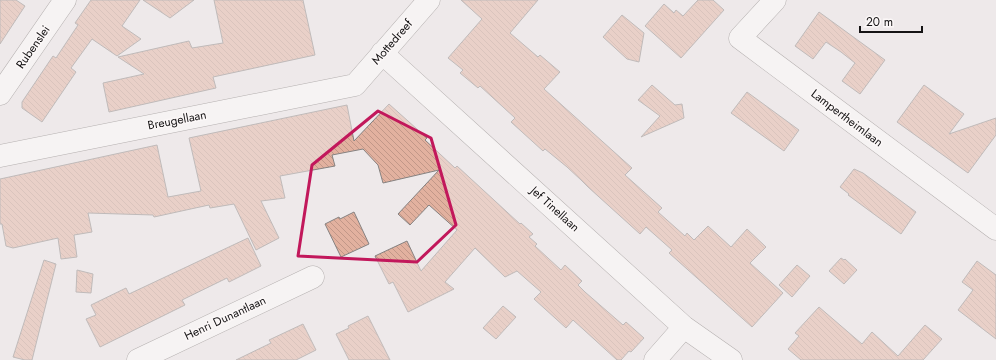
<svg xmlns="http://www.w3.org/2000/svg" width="996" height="360" font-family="Jost,sans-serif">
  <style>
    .building { fill: url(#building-back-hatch); stroke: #868281 }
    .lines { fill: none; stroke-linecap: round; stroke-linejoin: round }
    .minor-casing { stroke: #6e6b6b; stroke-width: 23 }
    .minor { stroke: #fff; stroke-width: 22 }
    .marked { fill: none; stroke: #c2185b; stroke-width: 3; stroke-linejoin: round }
    .labels { text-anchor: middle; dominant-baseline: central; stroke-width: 3; stroke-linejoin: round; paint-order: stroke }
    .street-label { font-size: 12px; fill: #151314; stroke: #fbf7f7 }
  </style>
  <defs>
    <pattern id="building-back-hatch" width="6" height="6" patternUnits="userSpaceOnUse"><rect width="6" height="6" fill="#e2b19f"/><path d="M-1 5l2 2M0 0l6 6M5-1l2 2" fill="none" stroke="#c19788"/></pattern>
  </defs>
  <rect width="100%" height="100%" fill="#eee9ea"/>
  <!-- building -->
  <path class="building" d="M0,0H16L25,6L0,44Z
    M91,0H140L122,26L141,39L117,56L92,39L71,68L76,72L42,122L22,108V102L53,56L56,58L78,25L75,23Z
    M143,0H194L170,18Z
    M214,0H303L315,55L213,77L216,88L109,112L103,83L144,74L118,57L189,41L192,48L223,43Z
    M461,0H538L510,33L538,57L540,55L560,72L544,89L632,168L625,175L662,208L658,212L685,236L687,233L694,240L708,226L731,247L747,229L766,247L750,263L783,293L752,327L669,253L672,250L646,227L640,234L588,187L581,180L567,167L545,149L543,151L511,122L515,118L480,86L478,88L460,73L463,70L448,58L482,19Z
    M698,0H713L724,10L681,58L645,26L664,4L674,13L676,10L683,16Z
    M819,12L885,60L860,94L842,81L855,63L841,52L826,42L813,59L795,46Z
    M622,15L644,33L639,62L627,59L603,37Z
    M652,85L675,105L682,104L684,118L641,137L660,116L638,100Z
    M924,85L964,114L949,134L996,118V135L968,173L897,122Z
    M747,92L799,130L784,151L731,113Z
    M389,104L427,138L425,140L455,168L457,166L520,224L521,223L533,234L529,237L537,244L535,246L561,270L565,265L582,281L578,285L585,292L623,325L626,322L644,338L631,352L629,351L621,360H617L573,320L566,328L534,299L541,292L517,271L505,277L475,248L445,282L454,289L408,312L393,282L389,284L375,256L407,241L421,271L457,230L429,205L410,225L398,214L439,170L383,183L378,165L363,149L332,155L335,166L280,176L285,198L261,201L279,238L256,250L234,204L210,208L209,205L154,217L153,215L88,213L92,232L74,235L77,257L61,259L58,238L13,248L6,246L2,224H0V179L157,145L168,197L201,191L189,138L347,105L354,141Z
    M854,169L863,173L916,212L901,234L848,195L849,194L840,187Z
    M354,212L369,244L341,257L325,224L339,217L340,219Z
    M248,238L261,266L229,282L227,278L182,300L185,305L100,347L86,319L96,315L91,305L126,288L129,294Z
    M841,258L844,260L845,259L857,270L844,284L829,271Z
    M44,260L56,264L32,360H25L13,357Z
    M977,261L996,275V339L958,310L973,290L962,282Z
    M797,265L810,276L792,297L779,285Z
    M77,270L93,274L91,293L76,292Z
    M503,306L516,317L496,339L483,328Z
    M819,307L862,344L872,332L898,356L925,325L942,339L923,360H801L788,349L799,336L795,333Z
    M368,316L390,360H349L336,334L349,328L348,326Z
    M303,324L316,350L296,360H236L271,343L269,340Z"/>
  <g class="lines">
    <defs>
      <path id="minor" d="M775,0L740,38L996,229
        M382,53L684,327L731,360
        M0,94L65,0
        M0,156L355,85L429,0
        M138,360L313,277
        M655,360L684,327"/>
    </defs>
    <!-- minor casing -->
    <use href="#minor" class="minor-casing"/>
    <!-- minor -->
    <use href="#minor" class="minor"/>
  </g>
  <!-- marked area -->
  <path d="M0 0H996V360H0ZM378,111L431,138L456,225L417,262L298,256L312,165Z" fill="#eee9ea" fill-opacity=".55" fill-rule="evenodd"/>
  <path class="marked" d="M378,111L431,138L456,225L417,262L298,256L312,165Z"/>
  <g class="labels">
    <!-- street labels -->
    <g class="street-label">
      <text transform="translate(392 42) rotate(-49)">Mottedreef</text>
      <text transform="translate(33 47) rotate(-55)">Rubenslei</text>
      <text transform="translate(847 118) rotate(37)">Lampertheimlaan</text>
      <text transform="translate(177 120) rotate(-11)">Breugellaan</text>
      <text transform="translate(555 209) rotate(42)">Jef Tinellaan</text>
      <text transform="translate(225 318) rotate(-25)">Henri Dunantlaan</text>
    </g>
  </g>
  <!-- scale -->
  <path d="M860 26v6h62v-6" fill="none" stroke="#151314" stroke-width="2"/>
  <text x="866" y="26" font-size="12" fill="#151314" stroke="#fbf7f7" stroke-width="3" paint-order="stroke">20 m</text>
</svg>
